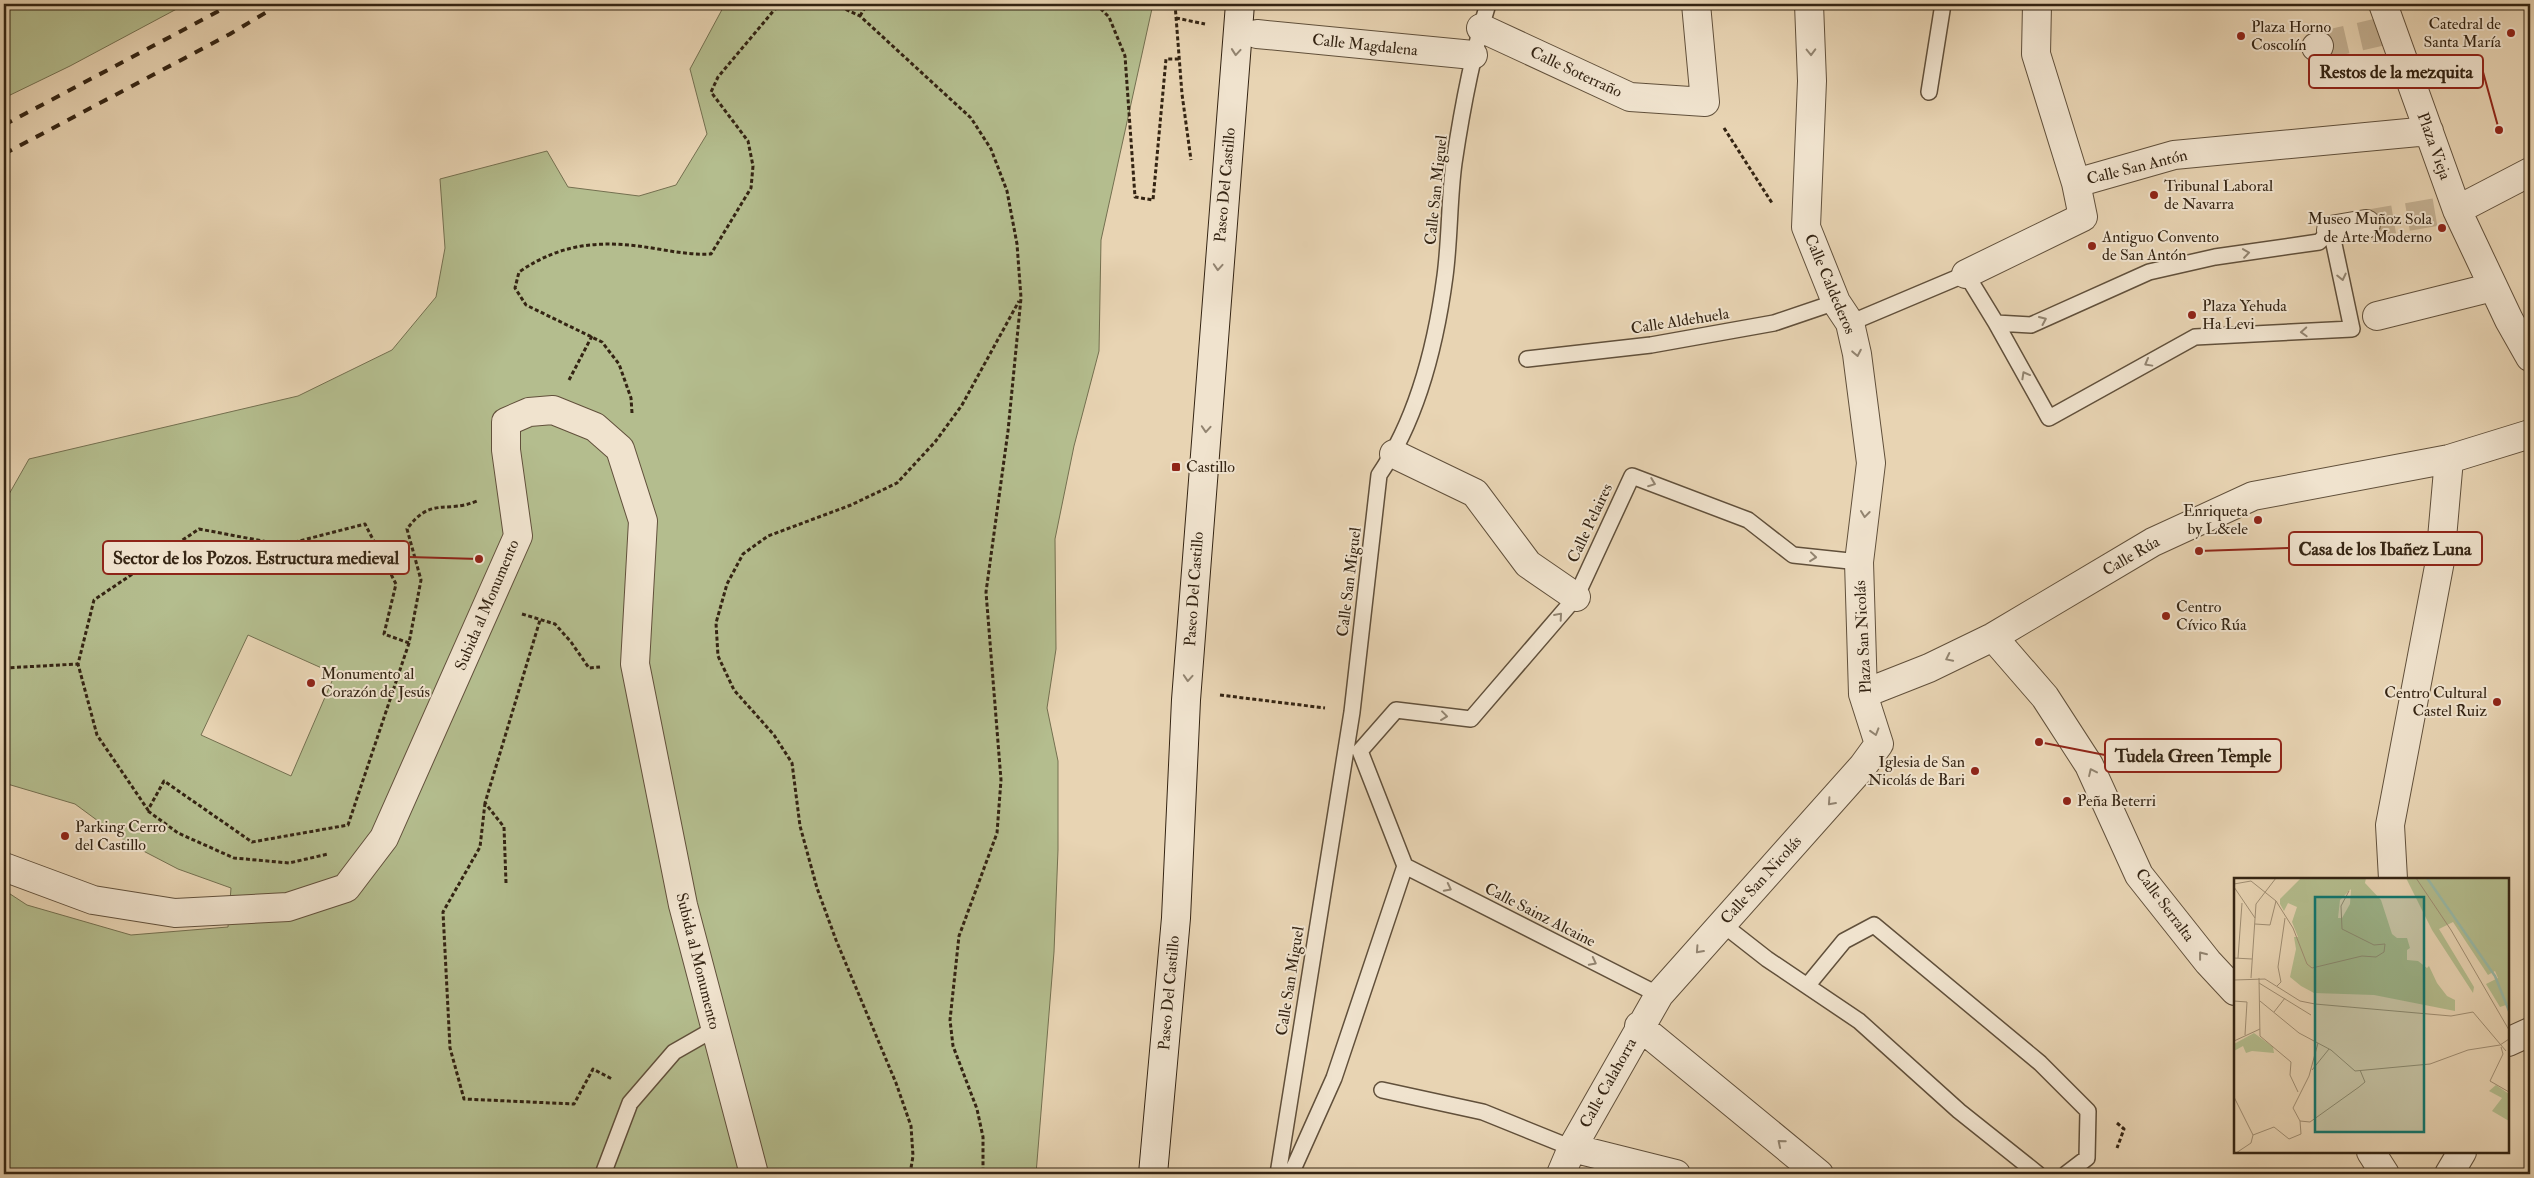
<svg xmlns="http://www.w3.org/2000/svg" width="2534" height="1178" font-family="'IM FELL Double Pica',serif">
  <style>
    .green { fill: #b4bd8e; stroke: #747050; fill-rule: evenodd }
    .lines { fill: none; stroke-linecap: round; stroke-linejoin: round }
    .street-tunnel { stroke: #c4b193; stroke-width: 28; stroke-dasharray: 28 14; stroke-linecap: butt }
    .lane-casing { stroke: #61503b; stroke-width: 18 }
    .street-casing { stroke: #61503b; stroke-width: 30 }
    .secondary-casing { stroke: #342413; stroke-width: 30 }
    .path { stroke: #342413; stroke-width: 3; stroke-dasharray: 4 2.5; stroke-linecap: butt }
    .lane { stroke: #f0e3ce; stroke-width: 15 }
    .street { stroke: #f0e3ce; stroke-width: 28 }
    .secondary { stroke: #f0e3ce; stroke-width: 28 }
    .rail { stroke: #342413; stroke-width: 4; stroke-dasharray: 9 9; stroke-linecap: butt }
    .oneway { stroke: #928470 }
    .poi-dot { fill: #8f2418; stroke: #f0e3ce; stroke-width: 2 }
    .labels { text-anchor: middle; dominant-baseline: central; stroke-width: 4; stroke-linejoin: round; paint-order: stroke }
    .poi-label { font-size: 16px; fill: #342413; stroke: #f0e3ce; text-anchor: start }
    .street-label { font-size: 16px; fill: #342413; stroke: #f0e3ce }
    .inset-river { fill: none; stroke: #98b9a7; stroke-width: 2.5 }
    .inset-road { fill: none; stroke: #a08e73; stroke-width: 1 }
    .view { fill: #0f766e; fill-opacity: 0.15; stroke: #0f766e; stroke-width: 2.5 }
    .inset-edge { fill: none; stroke: #342413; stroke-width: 2.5 }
    .leader { fill: none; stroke: #8f2418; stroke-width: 2 }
    .callout-dot { fill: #8f2418; stroke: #f0e3ce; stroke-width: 2 }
    .callout { fill: #f0e3ce; stroke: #8f2418; stroke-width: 2 }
    .callout-label { font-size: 18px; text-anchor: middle; font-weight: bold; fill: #342413 }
  </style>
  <rect width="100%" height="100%" fill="#e8d4b3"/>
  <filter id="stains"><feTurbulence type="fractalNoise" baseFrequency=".004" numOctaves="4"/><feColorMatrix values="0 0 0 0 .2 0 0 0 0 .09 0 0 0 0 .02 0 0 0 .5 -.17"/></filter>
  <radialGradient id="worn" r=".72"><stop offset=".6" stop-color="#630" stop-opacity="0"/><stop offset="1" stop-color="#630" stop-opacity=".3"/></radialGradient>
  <!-- green -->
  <path class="green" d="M4,4H186L70,66L4,98Z
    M725,4H1153L1101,240L1099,351L1074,446L1055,539L1056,649L1047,708L1058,761V850L1054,952L1036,1174H4V890L27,905L131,935L228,927L231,888L178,869L128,843L75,804L4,783V503L29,459L298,396L392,350L436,297L445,248L440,179L547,151L568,187L639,196L676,185L707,134L690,69ZM248,635L335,674L291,776L201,735Z"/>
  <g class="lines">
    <!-- street-tunnel -->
    <path class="street-tunnel" d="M2319,46L2384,31
      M2366,224L2448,210"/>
    <defs>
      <path id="lane" d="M1929,92L1943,4
        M1850,323L1966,274L1996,323L2049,418L2195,337L2352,329L2331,230
        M1996,323L2031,325L2149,272L2215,257L2319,242L2331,230
        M1527,359L1651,345L1774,323L1836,302
        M1405,866L1659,995
        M1721,923L1767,959L1859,1021L1959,1111L2038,1174
        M1807,986L1844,941L1874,925L2040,1063L2088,1111L2087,1158L2066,1174
        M1382,1090L1483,1112L1572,1148
        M603,1174L630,1103L674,1052L716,1028
        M1278,1174L1352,712L1379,475C1418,418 1436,344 1445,276C1450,238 1449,200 1454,163C1462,109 1472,55 1488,4
        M1291,1174L1334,1078L1405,866L1360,751L1396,710L1471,719L1576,597L1632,476L1748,520L1793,555L1859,562"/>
      <path id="street" d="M2037,4L2036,54L2076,183
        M2383,4L2457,210L2509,320L2530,357
        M1481,28L1630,97L1705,102L1696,4
        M1257,34L1473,55
        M2316,47L2319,46
        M2457,210L2530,172
        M2331,230L2366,224
        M1966,274L2083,217L2076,183L2174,155L2429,131
        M2377,316L2493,287
        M1394,454L1475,493L1528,564L1576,597
        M1993,637L2045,697L2089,765L2139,875L2208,962L2235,991
        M1863,694L1929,668L1993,637L2153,542L2253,496L2449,459L2530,434
        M4,867L93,900L175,913L288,907L346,888L384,838L518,536L506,450V422L529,412L553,410L595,427L620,449L643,521L635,664L683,905L754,1174
        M2393,879L2390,825L2440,561L2449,459
        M1639,1026L1819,1174
        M2508,1042L2530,1032
        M1572,1148L1676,1174
        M2371,1152L2385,1174
        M1561,1174L1572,1148L1659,995L1863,766L1879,744L1863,694L1859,562L1871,463L1857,354L1850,323L1836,302L1806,227L1812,81L1809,4
        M2449,1174L2462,1152"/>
      <path id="secondary" d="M1153,1174L1176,918L1186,700L1240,4"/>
    </defs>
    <!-- lane casing -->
    <use href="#lane" class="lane-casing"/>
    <!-- street casing -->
    <use href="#street" class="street-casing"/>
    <!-- secondary casing -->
    <use href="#secondary" class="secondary-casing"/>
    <!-- path -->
    <path class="path" d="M834,4L860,16L971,118L991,149L1007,191L1017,244L1021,298L1008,431L986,592L1001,780L997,833L959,936L950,1020L953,1046L977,1109L983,1137V1174
      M1096,4L1109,17L1125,56L1135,197L1153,200L1166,59H1180
      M1175,4L1182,94L1191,160
      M860,16L867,4
      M1176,18L1205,24
      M1724,128L1772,203
      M569,380L592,336
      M632,413L631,398L619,364L602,342L526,305L515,288L519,272C564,241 605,240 658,249C676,252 692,255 711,254L751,188L753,166L748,141L711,92L718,77L775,9L791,4
      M522,614L555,624L571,642L589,668L600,667
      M409,643L384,634L396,584L365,524L284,545L199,529L94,600L78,664L97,735L148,810L164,781L252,842L348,825L409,643L421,580L407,529C431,496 446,514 477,501
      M4,668L78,664
      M1220,695L1325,708
      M485,803L480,847L443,912L450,1048L464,1099L574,1104L593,1069L612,1079
      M148,811L178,833L234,858L289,863L328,854
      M506,883L504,827L485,803L540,620
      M2117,1123L2124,1129L2117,1148
      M910,1174L913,1156L911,1126L896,1083L836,940L817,888L800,826L792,763L774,735L734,690L718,656L716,623L727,584L743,554L768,536L851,505L897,483L935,442L962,405L1019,301"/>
    <!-- lane -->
    <use href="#lane" class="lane"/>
    <!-- street -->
    <use href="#street" class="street"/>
    <!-- secondary -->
    <use href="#secondary" class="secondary"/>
    <!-- rail -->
    <path class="rail" d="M4,125L232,4
      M4,154L230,34L280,4"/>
  </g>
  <!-- one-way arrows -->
  <defs><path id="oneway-chevron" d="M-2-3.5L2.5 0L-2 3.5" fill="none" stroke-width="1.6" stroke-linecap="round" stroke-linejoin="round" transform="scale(1.25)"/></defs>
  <g class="oneway">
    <use href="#oneway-chevron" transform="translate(1236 52) rotate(95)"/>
    <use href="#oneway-chevron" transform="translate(1811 52) rotate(89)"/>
    <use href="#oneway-chevron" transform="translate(2246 253) rotate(-8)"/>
    <use href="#oneway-chevron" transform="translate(1218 267) rotate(94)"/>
    <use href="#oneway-chevron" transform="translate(2342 277) rotate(77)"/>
    <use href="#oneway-chevron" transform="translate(2043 320) rotate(-24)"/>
    <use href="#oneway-chevron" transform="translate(2304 332) rotate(177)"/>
    <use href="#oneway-chevron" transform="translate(1857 353) rotate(79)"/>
    <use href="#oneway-chevron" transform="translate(2148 363) rotate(151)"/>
    <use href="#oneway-chevron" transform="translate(2025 375) rotate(-119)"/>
    <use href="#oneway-chevron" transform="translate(1206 429) rotate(94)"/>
    <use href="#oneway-chevron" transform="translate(1652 483) rotate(21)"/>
    <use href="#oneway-chevron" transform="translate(1865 514) rotate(97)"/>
    <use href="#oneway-chevron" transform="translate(1813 557) rotate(6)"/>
    <use href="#oneway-chevron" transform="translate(1559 616) rotate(-49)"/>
    <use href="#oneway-chevron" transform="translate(1949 658) rotate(154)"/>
    <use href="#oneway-chevron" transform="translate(1188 678) rotate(94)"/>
    <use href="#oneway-chevron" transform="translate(1444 716) rotate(7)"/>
    <use href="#oneway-chevron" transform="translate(1875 732) rotate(73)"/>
    <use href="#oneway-chevron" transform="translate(2092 772) rotate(-115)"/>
    <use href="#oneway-chevron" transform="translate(1831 802) rotate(132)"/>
    <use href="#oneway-chevron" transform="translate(1448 888) rotate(27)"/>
    <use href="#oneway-chevron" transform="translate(1699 950) rotate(132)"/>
    <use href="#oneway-chevron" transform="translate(2202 955) rotate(-128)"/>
    <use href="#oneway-chevron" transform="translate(1593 962) rotate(27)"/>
    <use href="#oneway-chevron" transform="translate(1781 1143) rotate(-140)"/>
  </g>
  <!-- markers -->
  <g class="poi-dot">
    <circle cx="2511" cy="33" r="5"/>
    <circle cx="2241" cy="36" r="5"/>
    <circle cx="2154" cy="195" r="5"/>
    <circle cx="2442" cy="228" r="5"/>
    <circle cx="2092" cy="246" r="5"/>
    <circle cx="2192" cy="315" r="5"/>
    <rect x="1171" y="462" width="10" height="10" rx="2.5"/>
    <circle cx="2258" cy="520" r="5"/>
    <circle cx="2166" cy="616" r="5"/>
    <circle cx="311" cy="683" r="5"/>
    <circle cx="2497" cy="702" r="5"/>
    <circle cx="1975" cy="771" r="5"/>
    <circle cx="2067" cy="801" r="5"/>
    <circle cx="65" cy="836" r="5"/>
  </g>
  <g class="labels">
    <!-- poi labels -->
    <g class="poi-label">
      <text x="2501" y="24" text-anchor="end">Catedral de<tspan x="2501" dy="18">Santa María</tspan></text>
      <text x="2251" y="27">Plaza Horno<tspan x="2251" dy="18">Coscolín</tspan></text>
      <text x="2164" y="186">Tribunal Laboral<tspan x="2164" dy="18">de Navarra</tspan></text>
      <text x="2432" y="219" text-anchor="end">Museo Muñoz Sola<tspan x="2432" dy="18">de Arte Moderno</tspan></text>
      <text x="2102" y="237">Antiguo Convento<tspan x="2102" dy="18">de San Antón</tspan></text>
      <text x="2202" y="306">Plaza Yehuda<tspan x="2202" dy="18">Ha Levi</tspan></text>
      <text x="1186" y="467">Castillo</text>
      <text x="2248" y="511" text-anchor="end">Enriqueta<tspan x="2248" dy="18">by L&amp;ele</tspan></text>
      <text x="2176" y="607">Centro<tspan x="2176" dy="18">Cívico Rúa</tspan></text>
      <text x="321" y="674">Monumento al<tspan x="321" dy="18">Corazón de Jesús</tspan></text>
      <text x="2487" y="693" text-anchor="end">Centro Cultural<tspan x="2487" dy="18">Castel Ruiz</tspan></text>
      <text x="1965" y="762" text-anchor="end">Iglesia de San<tspan x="1965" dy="18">Nicolás de Bari</tspan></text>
      <text x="2077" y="801">Peña Beterri</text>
      <text x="75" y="827">Parking Cerro<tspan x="75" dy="18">del Castillo</tspan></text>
    </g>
    <!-- street labels -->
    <g class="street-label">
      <text transform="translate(1365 45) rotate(6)">Calle Magdalena</text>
      <text transform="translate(1576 72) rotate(25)">Calle Soterraño</text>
      <text transform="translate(2434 146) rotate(70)">Plaza Vieja</text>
      <text transform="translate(2137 167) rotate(-14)">Calle San Antón</text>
      <text transform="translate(1225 185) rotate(-85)">Paseo Del Castillo</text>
      <text transform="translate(1436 190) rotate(-84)">Calle San Miguel</text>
      <text transform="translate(1830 284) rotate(67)">Calle Caldederos</text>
      <text transform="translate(1680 321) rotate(-9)">Calle Aldehuela</text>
      <text transform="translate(1590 523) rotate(-65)">Calle Pelaires</text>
      <text transform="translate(2131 556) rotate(-30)">Calle Rúa</text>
      <text transform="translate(1349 582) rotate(-83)">Calle San Miguel</text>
      <text transform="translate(1194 589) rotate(-86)">Paseo Del Castillo</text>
      <text transform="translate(487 605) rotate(-67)">Subida al Monumento</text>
      <text transform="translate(1863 637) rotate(-93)">Plaza San Nicolás</text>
      <text transform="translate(1761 880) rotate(-48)">Calle San Nicolás</text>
      <text transform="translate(2165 905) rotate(53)">Calle Serralta</text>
      <text transform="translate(1540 915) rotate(27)">Calle Sainz Alcaine</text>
      <text transform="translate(698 961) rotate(76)">Subida al Monumento</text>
      <text transform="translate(1290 981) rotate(-81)">Calle San Miguel</text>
      <text transform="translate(1169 993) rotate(-85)">Paseo Del Castillo</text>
      <text transform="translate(1608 1083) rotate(-61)">Calle Calahorra</text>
    </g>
  </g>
  <!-- overview -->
  <g transform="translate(2234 878)">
    <rect width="275" height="275" fill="#e8d4b3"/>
    <path d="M67,0H132L131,5L147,22L158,56L163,60H173L176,70L173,72V82L184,83L193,90L195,88L203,105L213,118L221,122V133L140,117L80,115L67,108L56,99L62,71L60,59H64L58,44L63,29L54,25L50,33L46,26V21ZM117,11L116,26L108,40H104L106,22ZM172,0H275V126L266,129L252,106L264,100L261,93L254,97L219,44L205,51L240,109L239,115L198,52ZM20,155L39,169L40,175L18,173L12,175L9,168L0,173V166ZM262,207L275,216V243L258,233L268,220L255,213Z" fill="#b4bd8e" fill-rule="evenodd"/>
    <path class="inset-river" d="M193,0L261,98L275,133"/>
    <path class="inset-road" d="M182,0L217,52L275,152M0,6L17,3L42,23L59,50L73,86L78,90L128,78L142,79L150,74L151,66L140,67L108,51L107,28L115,13M0,9L21,40M21,46L36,47L42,23M0,80L18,81M4,80L8,25M17,100L22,26L42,0M25,100L26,158L57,184L56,197L64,214M0,102L31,101L66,123L81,126L217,138L239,134L272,173M25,105L77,137M43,108L47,104L44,89L51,40M0,123L13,124L11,157M26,123L65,155L97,172L121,193L196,186L234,172L266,167L275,161M40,134L51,120M0,163L26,151M267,169L269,176L256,203L275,214M78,192L95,171M0,219L19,257M66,243L76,244L125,209L131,204L126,192M19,257L40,249L55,261L67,256L66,243L59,230L75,198L84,165M2,275L17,265L19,257"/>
    <path class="view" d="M81,19H190V254H81Z"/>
    <rect width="275" height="275" class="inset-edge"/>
  </g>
  <!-- callouts -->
  <path class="leader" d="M2499 130L2483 72M2199 551L2289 548M479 559L409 557M2039 742L2105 755"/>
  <g class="callout-dot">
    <circle cx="2499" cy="130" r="5"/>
    <circle cx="2199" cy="551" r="5"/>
    <circle cx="479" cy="559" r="5"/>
    <circle cx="2039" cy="742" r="5"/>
  </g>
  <g class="callout">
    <rect x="2309" y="55" width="174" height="33" rx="5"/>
    <rect x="2289" y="532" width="193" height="33" rx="5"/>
    <rect x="103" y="541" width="306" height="33" rx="5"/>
    <rect x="2105" y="739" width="176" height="33" rx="5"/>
  </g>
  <g class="callout-label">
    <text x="2396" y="78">Restos de la mezquita</text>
    <text x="2385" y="555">Casa de los Ibañez Luna</text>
    <text x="256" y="564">Sector de los Pozos. Estructura medieval</text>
    <text x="2193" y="762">Tudela Green Temple</text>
  </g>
  <!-- margin -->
  <rect width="2534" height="1178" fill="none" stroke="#e8d4b3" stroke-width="20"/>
  <rect x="5" y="5" width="2524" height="1168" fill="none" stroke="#342413" stroke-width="2.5"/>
  <rect x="10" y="10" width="2514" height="1158" fill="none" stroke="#342413"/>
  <rect width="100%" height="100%" filter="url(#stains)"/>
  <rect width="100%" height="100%" fill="url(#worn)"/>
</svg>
